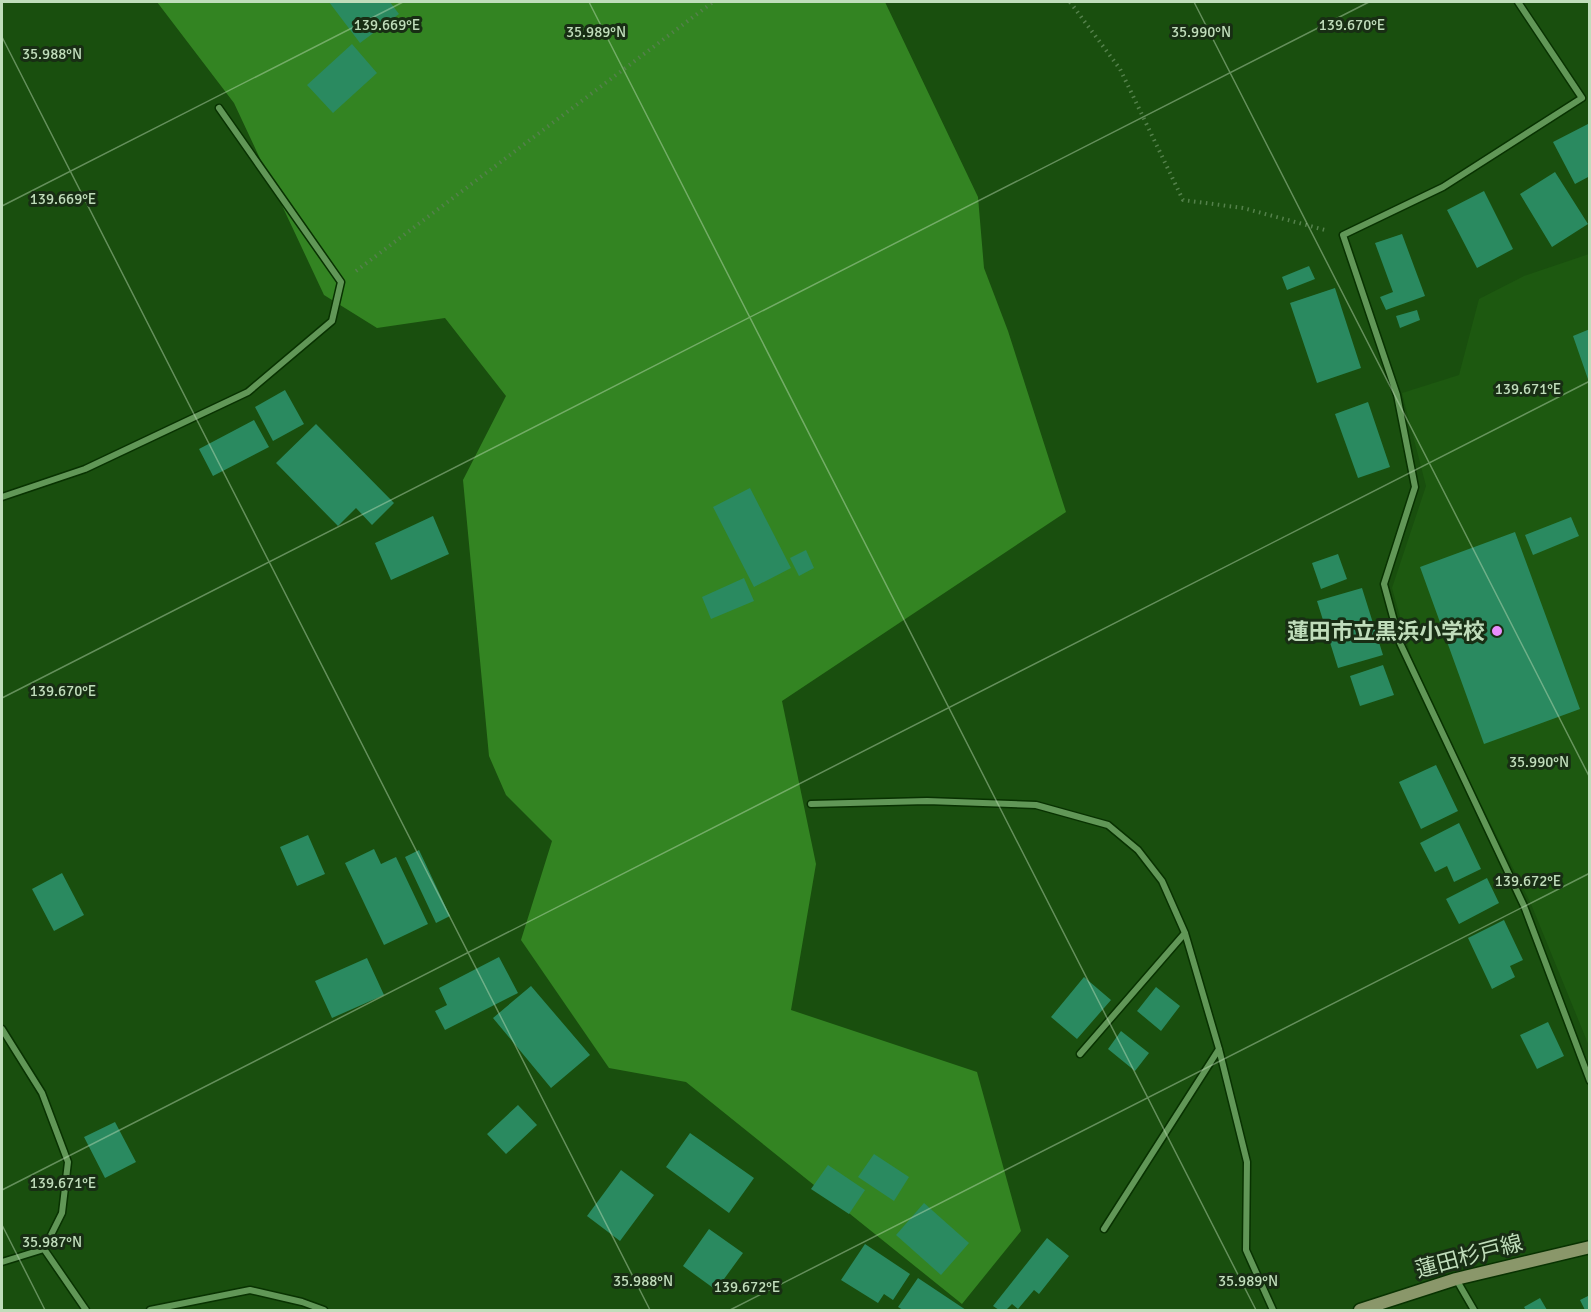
<svg xmlns="http://www.w3.org/2000/svg" width="1591" height="1312" font-family="Signika,'Noto Sans JP',sans-serif">
  <style>
    .built { fill: #1d5910 }
    .forest { fill: #338422 }
    .building { fill: #2a8a60 }
    .lines { fill: none; stroke-linecap: round; stroke-linejoin: round }
    .minor-casing { stroke: #083201; stroke-width: 9 }
    .secondary-casing { stroke: #083201; stroke-width: 15 }
    .path { stroke: #54814b; stroke-width: 4; stroke-dasharray: 1.5 4.5; stroke-linecap: butt }
    .minor { stroke: #619757; stroke-width: 6 }
    .secondary { stroke: #8a976a; stroke-width: 12 }
    .ticks { fill: none; stroke: #c0ddbb; stroke-width: 1.5; stroke-opacity: 0.45 }
    .poi-dot { fill: #ea8dfd; stroke: #182e14; stroke-width: 2 }
    .labels { text-anchor: middle; dominant-baseline: central; stroke-width: 6; stroke-linejoin: round; paint-order: stroke }
    .poi-label { font-size: 22px; font-weight: bold; fill: #c0ddbb; stroke: #182e14; text-anchor: end }
    .street-label { font-size: 22px; fill: #c0ddbb; stroke: #182e14 }
    .ticks-label { font-size: 15px; text-anchor: middle; fill: #c0ddbb; stroke: #182e14; stroke-width: 6; stroke-linejoin: round; paint-order: stroke }
  </style>
  <rect width="100%" height="100%" fill="#194f0e"/>
  <!-- built -->
  <path class="built" d="M1589,254V1046L1531,904L1416,675L1392,588L1426,486L1402,393L1459,375L1479,299L1524,276Z"/>
  <!-- forest -->
  <path class="forest" d="M157,2H885L978,197L984,268L1008,331L1066,512L782,701L816,864L791,1010L977,1072L1021,1231L962,1304L686,1082L609,1068L521,940L552,841L506,795L489,756L463,480L506,396L445,318L377,328L324,295L234,103Z"/>
  <!-- building -->
  <path class="building" d="M329,2H390L399,14L360,43Z
    M352,44L377,73L333,113L307,85Z
    M1588,124L1590,127V176L1575,184L1553,142Z
    M1555,172L1588,224L1552,247L1520,194Z
    M1484,191L1513,249L1477,268L1447,210Z
    M1402,234L1425,296L1386,310L1380,297L1393,292L1375,243Z
    M1309,266L1315,279L1287,290L1282,277Z
    M1335,288L1361,368L1317,383L1290,303Z
    M1417,310L1420,320L1400,328L1396,316Z
    M1590,329V382H1589L1573,336Z
    M285,390L304,424L273,441L255,407Z
    M1368,402L1390,467L1358,478L1335,414Z
    M254,420L269,447L213,476L199,449Z
    M316,424L394,503L372,525L356,508L338,526L276,463Z
    M750,488L791,568L754,587L713,507Z
    M433,516L449,554L391,580L375,543Z
    M1571,517L1579,536L1533,555L1525,535Z
    M1515,532L1580,709L1484,744L1420,567Z
    M806,550L814,568L799,576L790,558Z
    M1338,554L1347,579L1321,589L1312,563Z
    M744,578L754,601L711,619L702,597Z
    M1362,588L1383,655L1338,668L1317,601Z
    M1383,665L1394,695L1360,706L1350,676Z
    M1436,765L1458,811L1421,829L1399,782Z
    M1459,823L1481,869L1454,882L1447,866L1435,872L1420,843Z
    M308,835L325,874L297,886L280,847Z
    M374,849L381,864L396,857L428,924L384,945L345,863Z
    M419,850L450,916L436,923L405,857Z
    M62,873L84,915L54,931L32,889Z
    M1487,878L1499,903L1459,924L1446,899Z
    M1504,920L1523,960L1510,966L1515,977L1492,989L1468,938Z
    M499,957L518,993L445,1030L435,1011L447,1005L439,988Z
    M367,958L384,995L332,1018L315,981Z
    M1084,977L1111,1000L1077,1039L1051,1017Z
    M531,986L590,1055L551,1088L493,1018Z
    M1156,987L1180,1006L1161,1031L1137,1011Z
    M1548,1022L1564,1056L1537,1069L1520,1035Z
    M1121,1031L1149,1053L1135,1071L1108,1049Z
    M518,1105L537,1125L506,1154L487,1134Z
    M115,1122L136,1162L105,1178L84,1137Z
    M690,1133L754,1178L729,1213L666,1167Z
    M874,1154L909,1177L894,1201L858,1177Z
    M828,1165L865,1190L849,1214L811,1189Z
    M621,1170L654,1195L620,1241L587,1216Z
    M924,1203L969,1243L941,1275L896,1235Z
    M709,1229L743,1253L716,1290L683,1266Z
    M1047,1238L1069,1256L1039,1294L1034,1290L1018,1309L1012,1304L1006,1310H999L993,1306Z
    M865,1244L910,1274L893,1300L884,1294L878,1303L841,1280Z
    M918,1278L966,1310H903L898,1307Z
    M1590,1295V1310H1585L1580,1300Z
    M1540,1298L1547,1310H1526L1524,1307Z"/>
  <g class="lines">
    <defs>
      <path id="minor" d="M1518,2L1582,98L1443,187L1343,235L1397,395L1415,487L1384,584L1400,643L1524,906L1590,1081
        M2,497L85,469L248,392L332,321L341,282L219,108
        M811,804L927,801L1036,805L1108,825L1138,850L1162,881L1185,933L1219,1049L1247,1162L1246,1250L1273,1310
        M2,1029L42,1093L68,1162L62,1213L44,1249L2,1262
        M1080,1054L1185,933
        M1104,1229L1219,1049
        M44,1249L86,1310
        M1456,1279L1474,1310
        M150,1310L250,1290L302,1302L324,1310"/>
      <path id="secondary" d="M1360,1310L1456,1279L1590,1247"/>
    </defs>
    <!-- minor casing -->
    <use href="#minor" class="minor-casing"/>
    <!-- secondary casing -->
    <use href="#secondary" class="secondary-casing"/>
    <!-- path -->
    <path class="path" d="M1070,2L1120,69L1183,200L1243,208L1325,230
      M356,271L713,2"/>
    <!-- minor -->
    <use href="#minor" class="minor"/>
    <!-- secondary -->
    <use href="#secondary" class="secondary"/>
  </g>
  <!-- ticks -->
  <path class="ticks" d="M589,2L1256,1310M1194,2L1590,778M2,37L650,1310M2,206L403,2M2,698L1369,2M2,1190L1590,381M2,1225L45,1310M730,1310L1590,873"/>
  <!-- markers -->
  <circle class="poi-dot" cx="1497" cy="631" r="6"/>
  <g class="labels">
    <!-- poi labels -->
    <g class="poi-label">
      <text x="1485" y="631">蓮田市立黒浜小学校</text>
    </g>
    <!-- street labels -->
    <g class="street-label">
      <text transform="translate(1469 1256) rotate(-15)">蓮田杉戸線</text>
    </g>
  </g>
  <g class="ticks-label">
    <text x="387" y="30">139.669°E</text>
    <text x="1352" y="30">139.670°E</text>
    <text x="596" y="37">35.989°N</text>
    <text x="1201" y="37">35.990°N</text>
    <text x="52" y="59">35.988°N</text>
    <text x="63" y="204">139.669°E</text>
    <text x="1528" y="394">139.671°E</text>
    <text x="63" y="696">139.670°E</text>
    <text x="1539" y="767">35.990°N</text>
    <text x="1528" y="886">139.672°E</text>
    <text x="63" y="1188">139.671°E</text>
    <text x="52" y="1247">35.987°N</text>
    <text x="643" y="1286">35.988°N</text>
    <text x="1248" y="1286">35.989°N</text>
    <text x="747" y="1292">139.672°E</text>
  </g>
  <!-- border -->
  <rect width="1591" height="1312" fill="none" stroke="#c0ddbb" stroke-width="6"/>
</svg>
